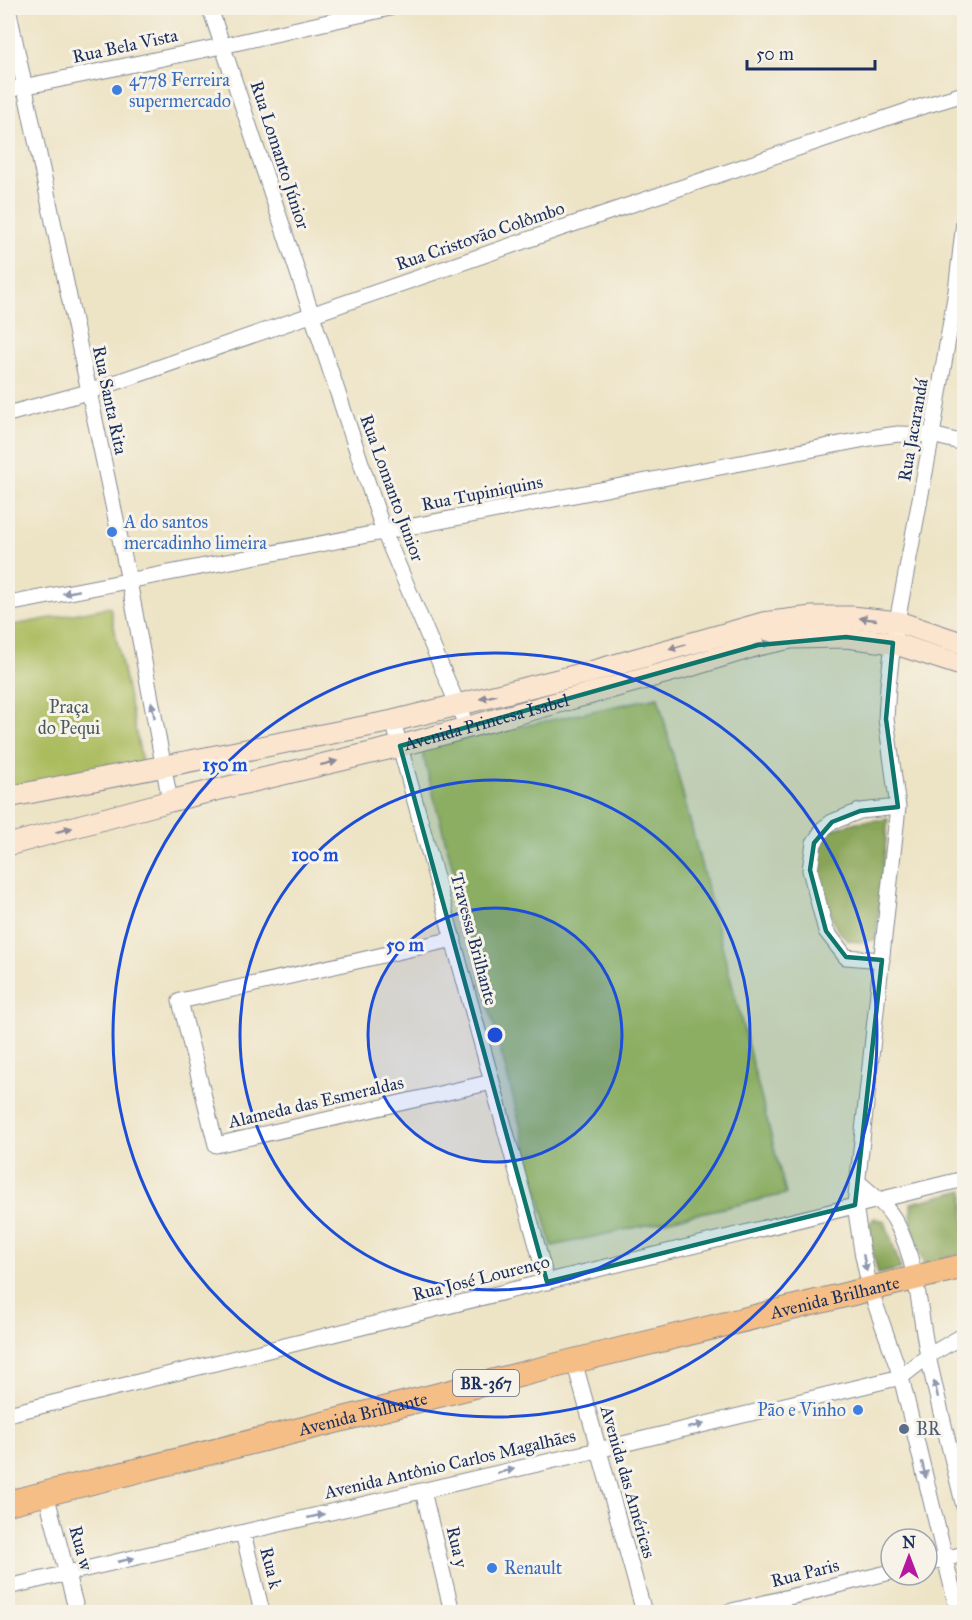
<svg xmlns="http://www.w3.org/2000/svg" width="972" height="1620" font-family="'IM FELL Great Primer',serif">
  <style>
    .green { fill: #abbc5f; stroke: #63765e; stroke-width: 1.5 }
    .forest { fill: #88a456; stroke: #526a5a; stroke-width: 1.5 }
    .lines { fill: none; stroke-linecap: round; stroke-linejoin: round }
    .minor-casing { stroke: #848992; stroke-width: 17 }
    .secondary-casing { stroke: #848992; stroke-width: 23 }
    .primary-casing { stroke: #848992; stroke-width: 26 }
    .minor { stroke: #fff; stroke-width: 15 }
    .secondary { stroke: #fbe5cf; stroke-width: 21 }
    .primary { stroke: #f5be86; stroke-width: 24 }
    .oneway { fill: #8d97ae }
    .oneway2 { fill: #8b8a96 }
    .marked { fill: #0f766e; fill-opacity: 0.2; stroke: #0f766e; stroke-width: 4.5; stroke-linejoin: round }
    .ring { fill: none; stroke: #1d4ed8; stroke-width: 3 }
    .shop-dot { fill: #3f7fe0; stroke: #f7f3e8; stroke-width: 2 }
    .service-dot { fill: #5c6f8a; stroke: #f7f3e8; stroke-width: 2 }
    .labels { text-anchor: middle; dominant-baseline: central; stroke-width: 6; stroke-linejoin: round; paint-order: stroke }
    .shield { fill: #f7f3e8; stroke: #5d6a87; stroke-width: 1.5 }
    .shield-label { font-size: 16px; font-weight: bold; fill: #1b2f5e }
    .street-label { font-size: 18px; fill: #1b2f5e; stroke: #f7f3e8 }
    .shop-label { font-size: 18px; fill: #366cbe; stroke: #f7f3e8; text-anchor: start }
    .park-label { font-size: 18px; fill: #46595e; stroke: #f7f3e8 }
    .service-label { font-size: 18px; fill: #4e5e75; stroke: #f7f3e8; text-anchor: start }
    .centre { fill: #1d4ed8; stroke: #f7f3e8; stroke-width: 3 }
    .ring-label { font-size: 18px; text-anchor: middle; font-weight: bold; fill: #1d4ed8; stroke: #f7f3e8; stroke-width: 6; stroke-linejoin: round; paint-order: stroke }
  </style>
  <rect width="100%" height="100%" fill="#f7f3e8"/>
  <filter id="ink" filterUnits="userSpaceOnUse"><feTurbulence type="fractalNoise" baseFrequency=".0167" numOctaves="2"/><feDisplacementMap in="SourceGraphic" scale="12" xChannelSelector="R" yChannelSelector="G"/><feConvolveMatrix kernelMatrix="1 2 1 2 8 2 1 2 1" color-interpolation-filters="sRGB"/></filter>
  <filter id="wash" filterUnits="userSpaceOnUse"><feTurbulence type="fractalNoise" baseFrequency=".008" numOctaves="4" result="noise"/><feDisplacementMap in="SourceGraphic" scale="24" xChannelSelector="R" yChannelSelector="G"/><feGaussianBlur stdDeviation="1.35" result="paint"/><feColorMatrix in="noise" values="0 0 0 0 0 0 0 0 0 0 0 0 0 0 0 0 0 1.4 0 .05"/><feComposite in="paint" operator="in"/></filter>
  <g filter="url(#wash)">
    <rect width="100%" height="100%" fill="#ede3c5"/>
    <!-- green -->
    <path class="green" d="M110,607L143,767L8,793V626Z
      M658,697L786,1194L552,1246L421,748Z"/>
    <!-- forest -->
    <path class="forest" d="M888,819L876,940L857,942L847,940L836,928L823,891L818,868L819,848L831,830L856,822Z
      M964,1190V1253L924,1264L912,1231L911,1203Z
      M874,1218L885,1221L901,1269L878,1274L870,1240L869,1224Z"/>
  </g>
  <g filter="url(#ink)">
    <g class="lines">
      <defs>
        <path id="minor" d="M8,8L129,581L170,801
          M210,8L384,532L467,727
          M8,90L222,46L390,8
          M8,414L88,392L556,230L907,111L964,94
          M8,604L876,437L898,434L932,435L964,443
          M393,721L547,1282
          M454,939L180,1001L216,1145L492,1082
          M882,960L846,957L826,931L810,870L814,843L824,828L832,822L860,811L898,807
          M857,1181C871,1193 888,1206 897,1224C918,1264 919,1312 928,1356C939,1407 952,1457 964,1507
          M574,1361L644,1612
          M8,1414L964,1179
          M423,1491L452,1612
          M46,1494L77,1612
          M243,1533L262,1612
          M927,1563L964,1554
          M8,1587L598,1450L901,1377L928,1356L964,1335
          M728,1612L891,1572
          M958,1612L901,1377L870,1289L862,1251L855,1205L898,807L886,719L888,686L893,643L932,435L956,291L964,222"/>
        <g id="secondary">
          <path d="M8,797L393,721L590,672L763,623L812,617H852L898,622L964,644"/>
          <path id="s1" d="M8,845L170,801L400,746L690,666L758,645L791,638L846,637L893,643L964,666"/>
        </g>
        <g id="primary">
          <path id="s2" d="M8,1503L574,1361L964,1266"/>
        </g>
      </defs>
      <!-- minor casing -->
      <use href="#minor" class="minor-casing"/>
      <!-- secondary casing -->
      <use href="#secondary" class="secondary-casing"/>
      <!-- primary casing -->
      <use href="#primary" class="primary-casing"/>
      <!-- minor -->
      <use href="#minor" class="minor"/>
      <!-- secondary -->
      <use href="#secondary" class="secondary"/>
      <!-- primary -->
      <use href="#primary" class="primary"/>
    </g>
    <!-- one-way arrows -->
    <defs><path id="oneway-solid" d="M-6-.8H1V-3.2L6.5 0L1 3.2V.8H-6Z" transform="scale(1.5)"/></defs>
    <g class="oneway">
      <use href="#oneway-solid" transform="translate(71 592) rotate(169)"/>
      <use href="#oneway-solid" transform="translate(153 710) rotate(-101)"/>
      <use href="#oneway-solid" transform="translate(865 1263) rotate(78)"/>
      <use href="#oneway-solid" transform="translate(936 1389) rotate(-103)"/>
      <use href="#oneway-solid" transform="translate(696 1426) rotate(-14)"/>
      <use href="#oneway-solid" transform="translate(924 1470) rotate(76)"/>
      <use href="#oneway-solid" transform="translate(506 1471) rotate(-13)"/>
      <use href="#oneway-solid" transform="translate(316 1516) rotate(-13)"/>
      <use href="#oneway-solid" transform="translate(126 1560) rotate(-13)"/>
    </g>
    <g class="oneway2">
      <use href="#oneway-solid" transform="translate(868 619) rotate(-174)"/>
      <use href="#oneway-solid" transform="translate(762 644) rotate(-13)"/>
      <use href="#oneway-solid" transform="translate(677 647) rotate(164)"/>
      <use href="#oneway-solid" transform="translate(488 697) rotate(166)"/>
      <use href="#oneway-solid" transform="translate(329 763) rotate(-14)"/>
      <use href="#oneway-solid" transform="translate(64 830) rotate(-15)"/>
    </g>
  </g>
  <!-- marked area -->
  <path class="marked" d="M846,637L893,643L886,719L898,807L860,811L832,822L814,843L810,870L826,931L846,957L882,960L855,1205L547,1282L400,746L758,645Z"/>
  <!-- distance rings -->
  <circle cx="495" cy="1035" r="127" fill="#1d4ed8" fill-opacity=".12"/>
  <g class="ring">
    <circle cx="495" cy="1035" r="127"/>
    <circle cx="495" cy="1035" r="255"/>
    <circle cx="495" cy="1035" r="382"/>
  </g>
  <!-- markers -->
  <g class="shop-dot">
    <circle cx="117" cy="90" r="6"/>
    <circle cx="112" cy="532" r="6"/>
    <circle cx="858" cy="1410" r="6"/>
    <circle cx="492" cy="1568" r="6"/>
  </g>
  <circle class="service-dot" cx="904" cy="1429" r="6"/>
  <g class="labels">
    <!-- shield labels -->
    <rect class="shield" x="453" y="1370" width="66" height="26" rx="4.5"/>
    <g class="shield-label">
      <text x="486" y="1383">BR-367</text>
    </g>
    <!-- street labels -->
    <g class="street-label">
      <text transform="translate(125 46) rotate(-12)">Rua Bela Vista</text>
      <text transform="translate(280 155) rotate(72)">Rua Lomanto Júnior</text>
      <text transform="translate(480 236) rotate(-19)">Rua Cristovão Colômbo</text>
      <text transform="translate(110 400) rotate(78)">Rua Santa Rita</text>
      <text transform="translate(913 430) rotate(-80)">Rua Jacarandá</text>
      <text transform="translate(392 488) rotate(70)">Rua Lomanto Junior</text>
      <text transform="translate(482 493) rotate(-11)">Rua Tupiniquins</text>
      <text stroke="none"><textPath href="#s1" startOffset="494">Avenida Princesa Isabel</textPath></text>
      <text transform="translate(474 939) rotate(75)">Travessa Brilhante</text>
      <text transform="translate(316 1102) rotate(-13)">Alameda das Esmeraldas</text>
      <text transform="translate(481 1278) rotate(-14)">Rua José Lourenço</text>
      <text stroke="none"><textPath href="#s2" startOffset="852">Avenida Brilhante</textPath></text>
      <text stroke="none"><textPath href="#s2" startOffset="366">Avenida Brilhante</textPath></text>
      <text transform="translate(450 1464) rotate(-13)">Avenida Antônio Carlos Magalhães</text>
      <text transform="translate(628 1482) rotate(74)">Avenida das Américas</text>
      <text transform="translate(457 1547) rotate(77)">Rua y</text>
      <text transform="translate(81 1548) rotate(75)">Rua w</text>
      <text transform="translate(271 1568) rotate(76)">Rua k</text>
      <text transform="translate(805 1573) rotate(-14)">Rua Paris</text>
    </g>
    <!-- shop labels -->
    <g class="shop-label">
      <text x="129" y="80">4778 Ferreira<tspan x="129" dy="21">supermercado</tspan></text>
      <text x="124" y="522">A do santos<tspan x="124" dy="21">mercadinho limeira</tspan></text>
      <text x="846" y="1410" text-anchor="end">Pão e Vinho</text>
      <text x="504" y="1568">Renault</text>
    </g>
    <!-- park labels -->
    <g class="park-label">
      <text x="69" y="707">Praça<tspan x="69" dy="21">do Pequi</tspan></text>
    </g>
    <!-- service labels -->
    <g class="service-label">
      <text x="916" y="1429">BR</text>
    </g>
  </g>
  <circle cx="495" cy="1035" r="9" class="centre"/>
  <g class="ring-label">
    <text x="225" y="771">150 m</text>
    <text x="315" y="861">100 m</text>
    <text x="405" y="951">50 m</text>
  </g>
  <!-- margin -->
  <rect width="972" height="1620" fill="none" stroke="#f7f3e8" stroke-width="30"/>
  <!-- north arrow -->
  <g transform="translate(909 1557)"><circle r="28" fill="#f7f3e8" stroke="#9fa5b1" stroke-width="1.5"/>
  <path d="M0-4.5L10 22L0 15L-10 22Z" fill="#b5179e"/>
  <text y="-9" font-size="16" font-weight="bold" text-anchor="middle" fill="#1b2f5e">N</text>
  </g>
  <!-- scale -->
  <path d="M747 60v9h128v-9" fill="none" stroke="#1b2f5e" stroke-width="3"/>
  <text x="756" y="60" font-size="18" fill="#1b2f5e" stroke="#f7f3e8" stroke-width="4.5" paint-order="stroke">50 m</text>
</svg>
